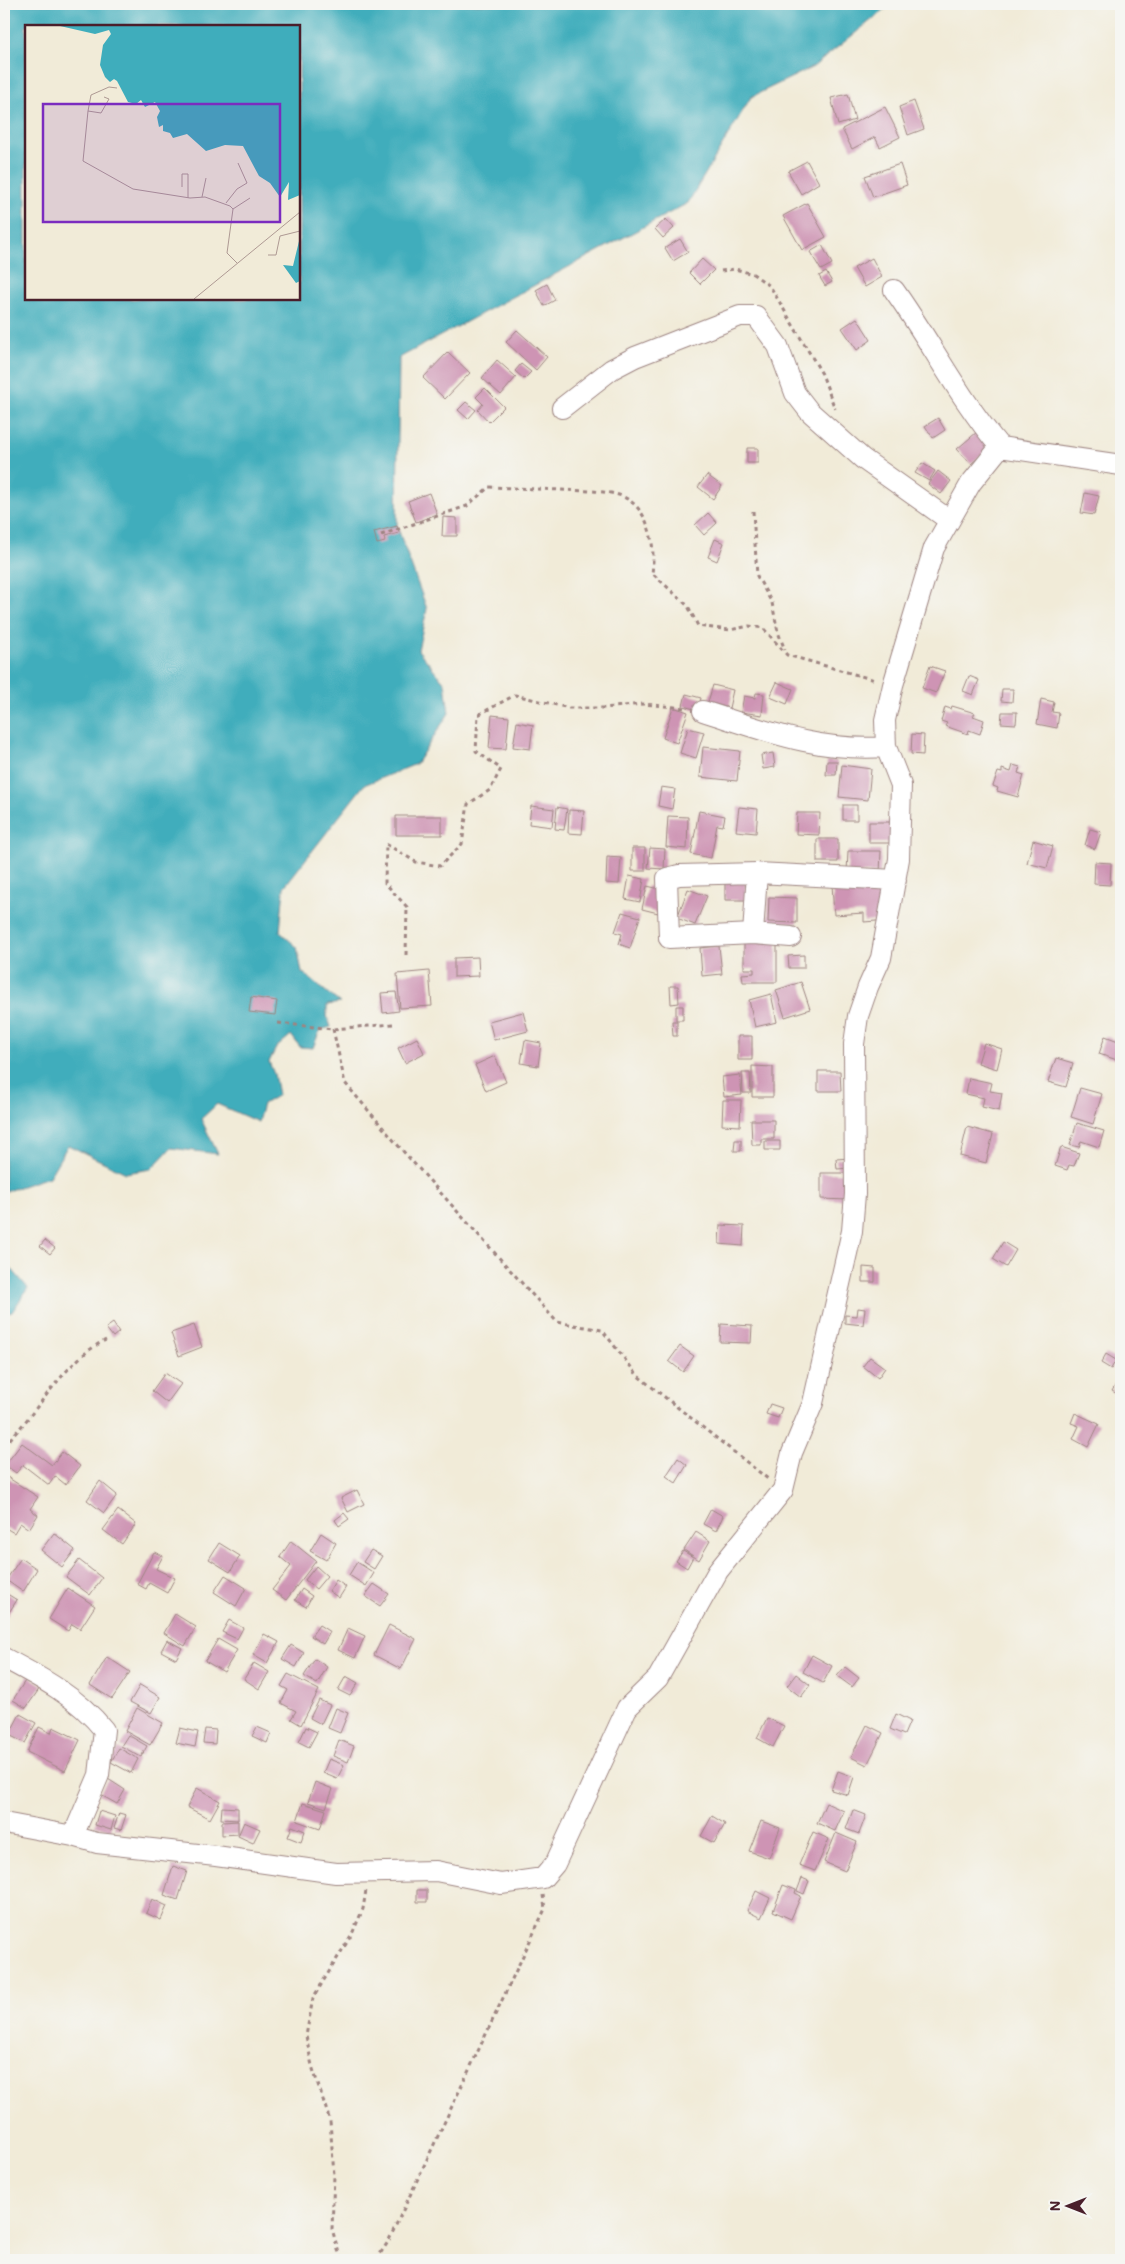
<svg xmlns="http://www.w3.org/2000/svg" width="1125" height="2264" font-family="Mali,sans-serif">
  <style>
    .water { fill: #3fadbc; stroke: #446674; fill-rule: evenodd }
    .building { fill: #ce94b4 }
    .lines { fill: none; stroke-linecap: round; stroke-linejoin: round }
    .street-casing { stroke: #9e8582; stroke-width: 22 }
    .path { stroke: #9e8582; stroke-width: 3; stroke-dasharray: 4 4; stroke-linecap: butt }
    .street { stroke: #fff; stroke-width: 20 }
    .inset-road { fill: none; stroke: #ae9993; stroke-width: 1 }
    .view { fill: #7b2cbf; fill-opacity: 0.15; stroke: #7b2cbf; stroke-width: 2.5 }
    .inset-edge { fill: none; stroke: #4a1f2b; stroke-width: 2.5 }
  </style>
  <rect width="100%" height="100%" fill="#f6f6f2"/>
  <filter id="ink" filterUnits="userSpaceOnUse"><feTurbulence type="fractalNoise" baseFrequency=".02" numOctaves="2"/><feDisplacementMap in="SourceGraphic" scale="10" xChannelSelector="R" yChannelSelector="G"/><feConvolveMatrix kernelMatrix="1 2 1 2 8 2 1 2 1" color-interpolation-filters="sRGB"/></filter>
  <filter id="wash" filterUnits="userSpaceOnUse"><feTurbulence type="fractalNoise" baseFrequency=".0096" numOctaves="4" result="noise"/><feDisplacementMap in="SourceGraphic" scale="20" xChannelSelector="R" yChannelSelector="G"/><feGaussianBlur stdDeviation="1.12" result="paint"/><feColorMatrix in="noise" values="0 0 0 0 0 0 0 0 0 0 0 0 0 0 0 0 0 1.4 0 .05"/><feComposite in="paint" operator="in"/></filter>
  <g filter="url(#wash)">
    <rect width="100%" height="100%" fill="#f1ebd8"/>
    <!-- water -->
    <path class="water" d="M4,4H886L889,6L813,67L751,97L688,203L399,358L397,526L427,609L418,650L445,683L449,713L416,764L364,785L284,887L280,932L297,947L302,972L340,1003L327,1005V1016L331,1027L320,1030L313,1048L300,1047L291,1035L276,1048L269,1062L274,1074L278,1095L263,1104L258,1122L217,1104L201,1119L218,1154L171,1148L151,1169L126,1173L68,1145L49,1177L4,1192ZM26,26H299V299H26Z
      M4,1260L28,1288L12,1312L4,1314Z"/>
    <g id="blocks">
      <!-- building -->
      <path class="building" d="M848,94L855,120L838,125L831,98Z
        M914,101L924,129L908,135L899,107Z
        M885,107L900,137L880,147L875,137L852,149L842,129Z
        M807,161L819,183L801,194L788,171Z
        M900,164L907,185L873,197L865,176Z
        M807,203L826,237L802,250L783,216Z
        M666,219L674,228L663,238L655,229Z
        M680,239L688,252L673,261L665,248Z
        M822,245L832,264L821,270L810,252Z
        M872,258L882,277L865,287L854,268Z
        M702,259L714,270L700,284L689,273Z
        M826,272L832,282L825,286L819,276Z
        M547,284L555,300L544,306L536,290Z
        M857,318L871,340L857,350L842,328Z
        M517,330L547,357L536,370L506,342Z
        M448,352L470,373L445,399L423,378Z
        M497,360L516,377L501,395L482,378Z
        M521,364L531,372L524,379L515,371Z
        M485,388L504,407L489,422L478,410L483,404L476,397Z
        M466,402L476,410L468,419L458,410Z
        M938,418L945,430L933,438L925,426Z
        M977,432L990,447L971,464L957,449Z
        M747,448H758V463H747Z
        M922,463L935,471L929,481L915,473Z
        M938,471L951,481L941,494L928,484Z
        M707,475L722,486L713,499L698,487Z
        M429,493L437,514L416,522L408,501Z
        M1085,493L1099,496L1094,515L1081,513Z
        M708,513L717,523L704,535L695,525Z
        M443,517L457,518V536H442Z
        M397,526L399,533L384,537L385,542L377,544L374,532Z
        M715,539L724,543L717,561L708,557Z
        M930,666L945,671L936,693L922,688Z
        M969,676L979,680L973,695L963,691Z
        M777,682L793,689L787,704L770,697Z
        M713,685L733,690L729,708L708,702Z
        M1002,689H1013L1012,702L1001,701Z
        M756,693L764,694L762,715L741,712L744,696L755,698Z
        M686,694L701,698L698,710L683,706Z
        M1041,699L1054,702L1052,712L1059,713L1057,728L1037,724Z
        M952,706L975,713L973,716L984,720L980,734L969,730L968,734L945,726L947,723L941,721L945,707L951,709Z
        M673,707L688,712L677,743L663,738Z
        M1002,712H1017L1016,724L1001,723Z
        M492,715L509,717L506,749L489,748Z
        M517,722L533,725L530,749L513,747Z
        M688,728L704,732L696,758L680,753Z
        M912,734L924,735L923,755L911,754Z
        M703,747L740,751L737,781L700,777Z
        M773,753L775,767L763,769L761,755Z
        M827,761H837L836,775H826Z
        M842,765L871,769L868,800L839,797Z
        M1013,765L1020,767L1018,773L1024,775L1018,797L997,791L998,788L993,786L998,772L1002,773V769L1011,772Z
        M661,787L675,789L672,809L658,806Z
        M843,805H857V820H843Z
        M531,806L554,809L552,827L529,824Z
        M557,807L567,809L564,830L555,829Z
        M739,807L758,809L756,833L736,831Z
        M569,810L584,811L582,834L568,833Z
        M699,811L725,816L723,826L717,825L711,858L691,854Z
        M797,813H820L819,835L796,834Z
        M396,816H442V835H396Z
        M668,816L688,817L687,849L666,847Z
        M869,822H891V843H869Z
        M1090,829L1101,832L1095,849L1085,845Z
        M817,839H838V862H817Z
        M1033,840L1053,846L1047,868L1027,863Z
        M632,848H645V871H632Z
        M650,848L665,849L664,869L648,868Z
        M848,851H881L880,873H847Z
        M607,857L621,858L619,884L606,883Z
        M1095,862L1111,863L1110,885L1094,884Z
        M629,876L644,879L640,902L625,899Z
        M745,877L746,900H725V878Z
        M885,881L888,920L864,922V913L834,915L832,884Z
        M647,886L664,890L658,913L642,909Z
        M688,889L707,896L695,925L677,918Z
        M769,897L797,898V923L768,922Z
        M622,912L640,917L630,948L619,944L622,934L615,932Z
        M777,939V982H743L742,974L754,973V969H744V940Z
        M719,946L722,974L702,976L700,948Z
        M804,955V968H789L788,956Z
        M478,957L479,976L454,977V958Z
        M429,971L432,1006L400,1008L397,974Z
        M801,982L810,1009L785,1017L776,990Z
        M670,986H678L679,1003L671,1004Z
        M396,992L399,1011L383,1013L381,993Z
        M771,994L777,1022L755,1027L749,1000Z
        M251,997L277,1001L275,1015L249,1012Z
        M676,1006H683V1020H676Z
        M523,1012L528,1031L494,1040L489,1021Z
        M672,1021H677V1036H673Z
        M738,1036H752V1060H738Z
        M1105,1036L1121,1042L1117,1060L1099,1054Z
        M417,1038L424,1053L405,1063L398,1048Z
        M525,1040L541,1043L538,1066L521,1063Z
        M984,1043L1002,1049L997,1069L978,1063Z
        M495,1056L506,1082L486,1091L475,1065Z
        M1056,1058L1073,1063L1066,1087L1048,1082Z
        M752,1066L773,1067V1097H752Z
        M818,1071H840L841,1091H818Z
        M742,1073H750L751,1093H743Z
        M740,1075L742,1095L724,1097L722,1077Z
        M969,1078L992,1083L990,1091L1002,1093L999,1111L982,1107L984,1098L966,1094Z
        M1080,1088L1102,1094L1093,1124L1071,1117Z
        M723,1100H741L740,1126L722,1125Z
        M751,1120H774V1139H761V1145H752Z
        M1077,1123L1104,1131L1099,1147L1081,1141L1079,1147L1070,1145Z
        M967,1127L993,1134L986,1163L960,1156Z
        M735,1140H741V1151H734Z
        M765,1141H780V1150H765Z
        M1061,1147L1079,1153L1074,1166L1069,1165L1067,1170L1055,1166Z
        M850,1158V1168L837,1169L836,1159Z
        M821,1173H848V1200L821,1199Z
        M720,1225L744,1226L743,1246L719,1244Z
        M45,1240L55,1248L50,1254L40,1246Z
        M1003,1242L1016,1250L1006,1267L993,1259Z
        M863,1267L875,1268V1282H863Z
        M858,1308L865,1309L863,1325L845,1323V1315L857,1316Z
        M113,1323L119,1332L113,1337L106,1328Z
        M721,1324L752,1326L751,1343L720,1342Z
        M194,1325L202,1347L179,1356L171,1333Z
        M680,1346L694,1356L683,1372L669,1361Z
        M1106,1354L1116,1360L1111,1369L1101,1363Z
        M870,1357L885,1368L878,1378L863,1366Z
        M165,1373L181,1384L167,1403L152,1391Z
        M1121,1376V1396L1112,1391Z
        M770,1404L782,1408L778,1418L766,1414Z
        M1075,1413L1099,1424L1088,1447L1073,1439L1079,1426L1071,1423Z
        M22,1443L52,1465L62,1452L80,1466L66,1485L55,1476L49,1485L23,1465L16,1473L5,1465Z
        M678,1458L687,1465L676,1483L666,1476Z
        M4,1475L38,1497L30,1509L38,1515L29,1529L20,1523L14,1533L4,1527Z
        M100,1481L117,1495L104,1513L87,1500Z
        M357,1490L364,1504L348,1512L341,1498Z
        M711,1509L723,1516L716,1531L703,1524Z
        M118,1510L136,1524L122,1544L103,1530Z
        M344,1513L349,1519L339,1526L335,1520Z
        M696,1532L710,1541L699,1560L684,1550Z
        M54,1533L75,1550L62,1567L41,1550Z
        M321,1533L336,1543L326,1560L310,1551Z
        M291,1541L316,1561L286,1600L272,1590L291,1566L280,1557Z
        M219,1543L240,1556L230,1572L209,1559Z
        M371,1550L382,1556L374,1569L363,1562Z
        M683,1551L693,1557L687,1568L676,1561Z
        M154,1552L163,1556L156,1569L175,1578L167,1593L149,1583L146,1589L137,1584Z
        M21,1558L37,1569L23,1592L6,1580Z
        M79,1560L102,1578L90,1595L66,1577Z
        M357,1562L374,1573L366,1586L349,1575Z
        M316,1566L327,1576L316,1589L305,1580Z
        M225,1575L246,1588L236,1606L214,1592Z
        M336,1580L346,1587L339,1598L329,1591Z
        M374,1584L389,1594L380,1606L365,1596Z
        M68,1588L95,1606L80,1629L72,1624L68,1631L49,1619Z
        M302,1589L312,1596L306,1607L295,1600Z
        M4,1592L17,1600L4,1620Z
        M175,1614L196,1627L185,1646L164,1633Z
        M229,1620L243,1628L237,1639L222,1632Z
        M319,1625L330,1632L323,1644L311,1636Z
        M389,1625L416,1639L401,1669L374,1655Z
        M348,1628L365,1636L355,1658L338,1650Z
        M264,1634L279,1642L267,1663L253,1655Z
        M218,1639L237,1650L224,1672L205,1661Z
        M167,1640L182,1648L176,1659L161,1651Z
        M291,1645L304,1653L296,1667L282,1659Z
        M812,1655L832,1666L823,1683L803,1672Z
        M107,1657L130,1672L112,1699L90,1685Z
        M315,1659L327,1667L317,1684L304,1676Z
        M254,1663L269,1672L259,1689L244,1679Z
        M845,1667L859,1678L852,1687L837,1676Z
        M288,1674L319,1690L301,1725L291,1719L296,1711L281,1703L288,1690L281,1686Z
        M796,1674L810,1685L801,1697L787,1686Z
        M28,1676L42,1685L26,1708L13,1700Z
        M346,1676L358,1683L350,1696L338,1690Z
        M140,1685L160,1697L151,1713L130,1702Z
        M319,1700L330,1705L321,1724L310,1718Z
        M137,1708L163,1723L150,1745L125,1731Z
        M336,1708L348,1713L340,1733L328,1728Z
        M20,1714L36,1723L25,1743L9,1735Z
        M896,1714L910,1721L904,1735L890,1729Z
        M767,1718L784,1726L773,1747L757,1738Z
        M867,1725L883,1733L867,1765L851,1757Z
        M39,1727L51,1733L53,1727L80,1740L65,1771L27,1752Z
        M257,1727L271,1733L267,1743L252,1736Z
        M306,1727L317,1732L309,1747L299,1742Z
        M180,1728L198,1732L195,1747L176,1743Z
        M205,1729L216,1730L215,1744L203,1743Z
        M128,1735L147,1746L141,1757L121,1746Z
        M339,1740L354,1746L348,1762L333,1756Z
        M119,1748L138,1759L131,1773L111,1762Z
        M329,1759L344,1765L337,1779L323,1773Z
        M838,1771L854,1777L848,1795L831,1790Z
        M108,1779L125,1790L117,1804L99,1794Z
        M315,1782L333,1789L326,1808L308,1802Z
        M197,1788L220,1801L210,1819L187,1807Z
        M303,1803L326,1810L320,1829L297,1821Z
        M826,1803L844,1811L835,1831L817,1823Z
        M222,1807L238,1808V1820L221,1819Z
        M853,1810L866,1815L859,1834L846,1829Z
        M99,1811L115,1816L111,1830L95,1825Z
        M119,1813L126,1815L121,1830L114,1828Z
        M712,1816L725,1824L714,1843L701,1836Z
        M238,1821V1834L222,1835V1822Z
        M761,1821L780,1828L769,1858L749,1851Z
        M244,1822L260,1829L253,1843L238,1836Z
        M292,1826L305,1831L301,1842L288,1837Z
        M813,1832L829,1839L815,1871L799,1865Z
        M836,1833L857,1842L845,1871L824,1862Z
        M173,1866L187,1871L178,1900L164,1895Z
        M802,1878L809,1881L804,1894L797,1891Z
        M783,1885L796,1890L795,1893L801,1896L791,1919L773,1911Z
        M417,1890H427V1902H417Z
        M756,1891L770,1898L761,1918L747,1911Z
        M152,1899L167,1906L161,1920L146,1913Z"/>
    </g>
  </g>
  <g filter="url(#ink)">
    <use href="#blocks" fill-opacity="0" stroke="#9e8582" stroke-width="1"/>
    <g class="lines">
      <defs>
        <path id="street" d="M894,290C931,342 959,398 1000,447
          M562,408L612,369L635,357L740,316H756L778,346L795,393L809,411L863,459L949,520
          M703,711C766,731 818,752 886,747
          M753,934L757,873
          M791,937L753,934L669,938L667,878L679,875L757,873L896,880
          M4,1658C40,1677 78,1697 104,1730L99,1775L73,1836L97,1843L216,1856L336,1873L436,1871L501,1884L543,1878L555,1864L627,1708L658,1678L718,1571L783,1490L792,1453L813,1403L852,1231L855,1194L854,1044L858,1016L868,987L881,958L899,859L901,785L886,747L885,720L893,685L934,548L971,483L1000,447L1121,465
          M4,1823L73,1836"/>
      </defs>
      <!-- street casing -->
      <use href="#street" class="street-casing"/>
      <!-- path -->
      <path class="path" d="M721,271L735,269L753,274L770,286L822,374L835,409
        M753,511L757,576L772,603L778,632L785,650
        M381,535L467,506L489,487C513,488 537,489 562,490C579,491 598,490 615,494C649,502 656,544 652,573L688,606L698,626L730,630L749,626L763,628L787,655L875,680
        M406,955L407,907L385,883L386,844L416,862L440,866L462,844L468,804L490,790L501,769L476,751L478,715L515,695L569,708H604L643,704L685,708
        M278,1023L333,1029L393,1024
        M333,1029L345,1083L402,1150L557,1322L602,1330L638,1376L768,1479
        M4,1445C37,1414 65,1359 106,1340
        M341,2260L332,2229L334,2175L330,2121L312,2066L306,2036L313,1998L352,1934L363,1909L366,1890
        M376,2260L388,2242L545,1909L543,1895"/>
      <!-- street -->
      <use href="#street" class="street"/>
    </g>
  </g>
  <!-- overview -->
  <g transform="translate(25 25)">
    <rect width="275" height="275" fill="#f1ebd8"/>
    <path d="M35,1H275V170L263,175L264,157L255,172L245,158L234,151L218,121L200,120L181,126L162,109L148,113L145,108L138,106V100L134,102L132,92L135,86L130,77L120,82L116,75L111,79L103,77L92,56L89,54L85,57L80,52L75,40L78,20L86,9L84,5L70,9ZM275,212V256L271,258L258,240L268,241Z" fill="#3fadbc"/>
    <path class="inset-road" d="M79,72L84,74L76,88L63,86L58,136L108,164L165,173L180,172L205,181L208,184L202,228L212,238M63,86L66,70L84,62L92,63M157,162V149H163V173M177,172L181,153M201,178L212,164L222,158L213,138M208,184L225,173M243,230H251L255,211L275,206M169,274L275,187"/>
    <path class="view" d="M18,79H255V197H18Z"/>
    <rect width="275" height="275" class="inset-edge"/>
  </g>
  <!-- margin -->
  <rect width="1125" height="2264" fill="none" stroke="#f6f6f2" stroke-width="20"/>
  <!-- north arrow -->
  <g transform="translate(1068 2206) rotate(270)" stroke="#f6f6f2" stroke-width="4" paint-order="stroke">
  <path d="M0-4L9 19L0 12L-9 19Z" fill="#4a1f2b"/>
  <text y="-8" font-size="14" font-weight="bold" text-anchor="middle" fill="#4a1f2b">N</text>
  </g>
</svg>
